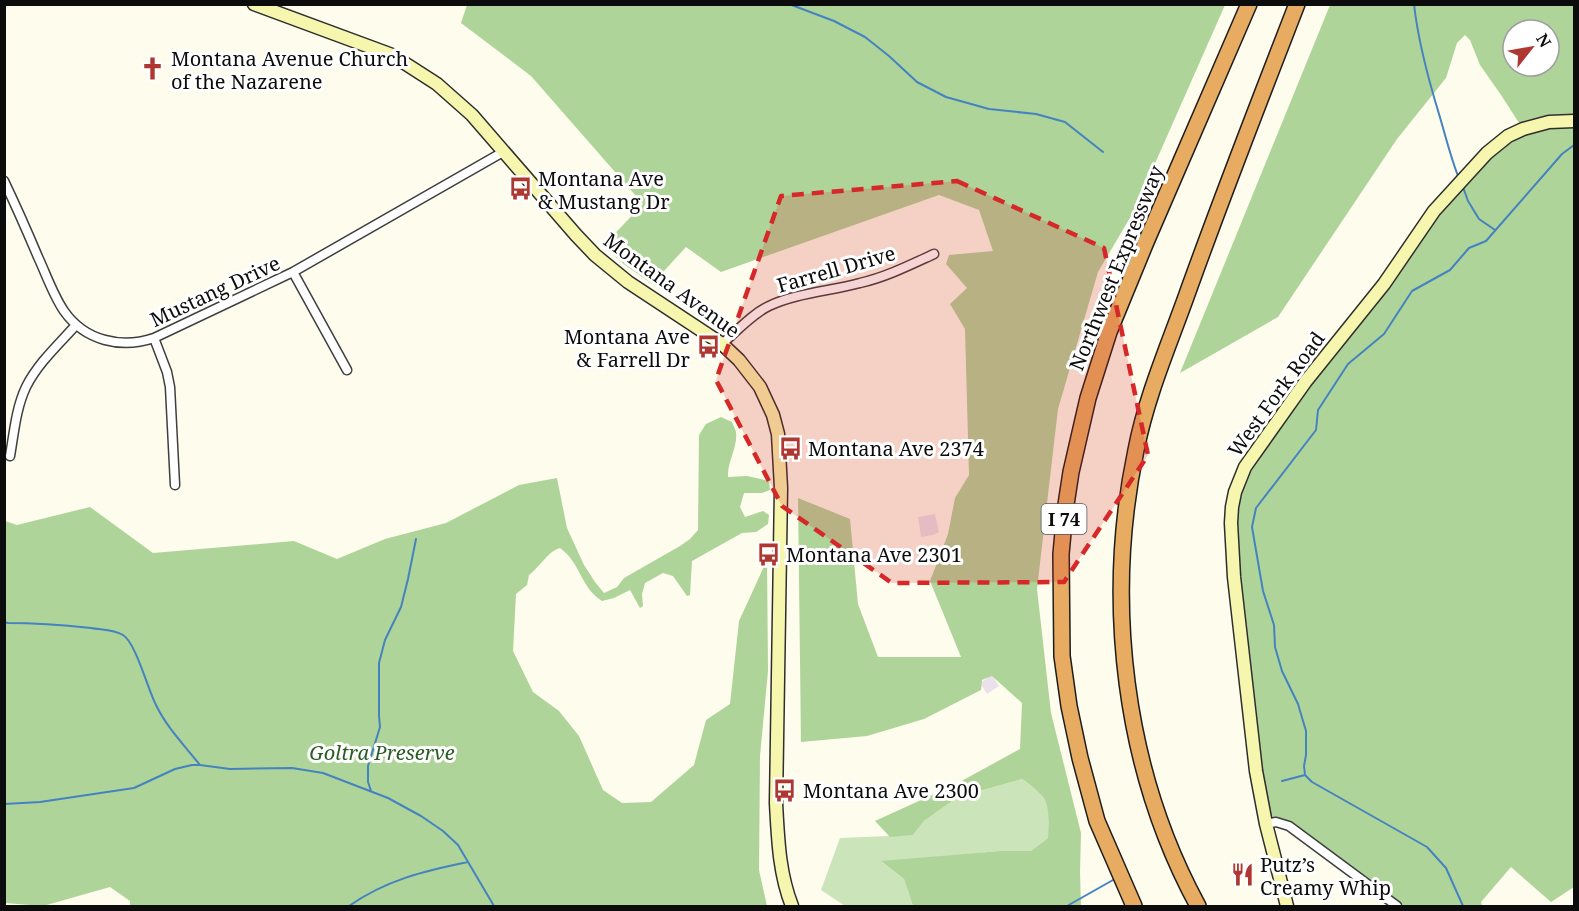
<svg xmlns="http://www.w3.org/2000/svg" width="1579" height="911" font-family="'Noto Serif',serif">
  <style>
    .industrial { fill: #eae1ea }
    .green { fill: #cce4ba }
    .forest { fill: #afd49a; fill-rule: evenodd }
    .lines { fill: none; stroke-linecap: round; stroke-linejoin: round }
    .stream { stroke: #4483c0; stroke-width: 2 }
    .street-casing { stroke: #3f3f3f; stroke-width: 11 }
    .secondary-casing { stroke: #2e2e2e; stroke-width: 15 }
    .highway-casing { stroke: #1d1d1d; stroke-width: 18 }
    .street { stroke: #fff; stroke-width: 8 }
    .secondary { stroke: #f7f6ae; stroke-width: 12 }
    .highway { stroke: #e7ab61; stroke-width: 15 }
    .marked { fill: #d62828; fill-opacity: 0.2; stroke: #d62828; stroke-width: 4.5; stroke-dasharray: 12 8; stroke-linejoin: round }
    .labels { text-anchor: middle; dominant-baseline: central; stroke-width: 6; stroke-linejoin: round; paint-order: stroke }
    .shield { fill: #fff; stroke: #555; stroke-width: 1.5 }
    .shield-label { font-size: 18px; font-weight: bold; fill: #0c0c0c }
    .poi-label { font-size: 20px; fill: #0c0c0c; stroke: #fff; text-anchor: start }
    .street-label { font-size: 20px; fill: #0c0c0c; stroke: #fff }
    .park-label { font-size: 20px; font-style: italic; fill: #295d23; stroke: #fff }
  </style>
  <rect width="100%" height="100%" fill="#fdfced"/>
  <!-- industrial -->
  <path class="industrial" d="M935,514L939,532L933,535L921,537L918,517Z
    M992,675L999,686L987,694L980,683Z"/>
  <!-- green -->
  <path class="green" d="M1022,779L1039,791L1049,807L1048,838L1031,851H1000L882,862L904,879L913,906H845L821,890L840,838L913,835L924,821L958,797Z"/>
  <!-- forest -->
  <path class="forest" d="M467,5H1225L1134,211L1098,272L1058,409L1037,589L1051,713L1081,833L1080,873L1081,906H913L904,879L881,861L1000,851H1031L1048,838C1049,804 1051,799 1022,779L958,797L924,821L913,835L890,837L875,821L956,784L1020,749L1022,703L992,676L982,680L981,690L924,719L867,736L801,742L798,498L850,519L858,604L878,657H961L930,581L948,534L955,498L969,475L965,329L950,304L967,288L946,264L949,255L993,251L979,210L939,195L721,272L686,247L652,284L625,265L603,246L643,204L531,76L461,23Z
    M1330,5H1574V887L1551,902L1511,867L1481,902L1482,906H1397L1289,826L1266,824L1231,523L1240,478L1441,203L1523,129L1501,95L1480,65L1470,40L1465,35L1457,43L1446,78L1397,139L1278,317L1180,373ZM1513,30H1549V66H1513Z
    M721,417L732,422C733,425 735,428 736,432C738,447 727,462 728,477L747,476L769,481L770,490L762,493H744L740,507L745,517L763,511L769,515L768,524L756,532L742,533L692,561L690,595L687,596L673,576L663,573L645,583L642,594L643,606L640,608L630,590L614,598L602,601C580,587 581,563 560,548C548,551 540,567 529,575L527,585L516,594L513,651L533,692L559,711L579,736L603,790L622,803L651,802L694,765L706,720L730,704L739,621L767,560L768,671L760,756L759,870L767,906H130V901L110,887L43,906L5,903V521L17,525L90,507L153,553L294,541L337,559L385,539L446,523L519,485L557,478L567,528L584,565L595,582L604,593L617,587L624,578L680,546L690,539L698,530L699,435L706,424Z"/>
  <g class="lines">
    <!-- stream -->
    <path class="stream" d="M789,4L834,21L865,37L889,56L917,82L946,97L989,109L1036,114L1065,122L1103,152
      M1414,4C1418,41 1428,78 1439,114C1445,134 1450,155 1458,176
      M1463,187L1468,201L1479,219L1495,230
      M4,622L8,623C36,623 63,625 91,628C101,630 113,629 123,635C136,643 148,690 156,705C167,728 185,746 200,765
      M1282,781L1305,775
      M371,791L368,782V766L380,727L379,716V663L385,640L401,607L408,579L416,539
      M4,804L40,802L134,788L175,769L192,765H200L230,769L292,768L323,773L388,798L421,816L443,831L458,845L494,906
      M349,906C386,880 424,871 468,862
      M1067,906L1113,880
      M1463,906L1446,868L1427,847L1312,782L1305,775L1304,766L1306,755V731L1298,704L1282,671L1275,647L1274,625L1263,591L1252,527L1256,508L1316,430L1318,410L1348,364L1384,334L1412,291L1450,270L1469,248L1486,241L1562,154L1574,145"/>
    <defs>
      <path id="street" d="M4,181C16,206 27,231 38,257C46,274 53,295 64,311C85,341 121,349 154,338L293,272L503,152
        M293,272L347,370
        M154,338L167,372L170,387L175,485
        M722,344C737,331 752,314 769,306C796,293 831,291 860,283C886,277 910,265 934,254
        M10,456C14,433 16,408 26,387C38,363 59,344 76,325
        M1266,824L1276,822L1289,826L1397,906"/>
      <path id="secondary" d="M254,4L392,55L437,84L472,115L576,235L595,255L628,282L722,344L739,360L760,387L773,415L778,434L781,488L776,803C778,839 779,873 792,906
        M1287,906L1266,824L1256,771L1234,577L1231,523L1232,507L1235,492L1245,467L1306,381L1384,284L1434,211L1487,153L1508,136L1523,129L1549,122L1574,121"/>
      <path id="highway" d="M1134,906L1097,821L1080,758L1069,706L1062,656L1061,554L1065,511L1071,472L1088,398L1109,332L1146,242L1249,4
        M1198,906C1124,770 1104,602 1136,450C1146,398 1168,347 1186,297C1221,199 1259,102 1297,4"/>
    </defs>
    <!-- street casing -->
    <use href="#street" class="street-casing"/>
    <!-- secondary casing -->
    <use href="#secondary" class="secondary-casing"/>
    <!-- highway casing -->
    <use href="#highway" class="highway-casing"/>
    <!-- street -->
    <use href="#street" class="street"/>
    <!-- secondary -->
    <use href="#secondary" class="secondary"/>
    <!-- highway -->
    <use href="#highway" class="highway"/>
  </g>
  <!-- marked area -->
  <path class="marked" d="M957,181L1104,248L1148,455L1064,582L892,583L782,506L716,380L781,196Z"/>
  <!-- icons -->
  <defs>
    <symbol id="church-bare" viewBox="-9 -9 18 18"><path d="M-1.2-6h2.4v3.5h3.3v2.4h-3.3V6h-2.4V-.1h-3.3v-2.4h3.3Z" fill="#af3731" stroke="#fff" stroke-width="2.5" paint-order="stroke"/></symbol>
    <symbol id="bus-bare" viewBox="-9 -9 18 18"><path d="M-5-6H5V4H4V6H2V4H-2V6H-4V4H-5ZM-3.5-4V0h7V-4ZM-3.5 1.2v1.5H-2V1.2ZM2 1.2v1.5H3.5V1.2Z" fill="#af3731" stroke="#fff" stroke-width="2.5" paint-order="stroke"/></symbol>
    <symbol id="restaurant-bare" viewBox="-9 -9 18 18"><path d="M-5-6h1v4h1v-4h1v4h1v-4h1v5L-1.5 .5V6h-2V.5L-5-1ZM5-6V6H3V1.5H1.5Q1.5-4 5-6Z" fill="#af3731" stroke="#fff" stroke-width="2.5" paint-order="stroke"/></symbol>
  </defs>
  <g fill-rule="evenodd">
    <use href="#church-bare" x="136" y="52" width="33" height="33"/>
    <use href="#bus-bare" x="504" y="172" width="33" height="33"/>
    <use href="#bus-bare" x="692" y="330" width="33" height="33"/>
    <use href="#bus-bare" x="774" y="432" width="33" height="33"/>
    <use href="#bus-bare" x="752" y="538" width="33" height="33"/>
    <use href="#bus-bare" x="768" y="774" width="33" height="33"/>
    <use href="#restaurant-bare" x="1226" y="858" width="33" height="33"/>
  </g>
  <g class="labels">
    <!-- shield labels -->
    <rect class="shield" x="1041.5" y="504" width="45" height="30" rx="4.5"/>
    <g class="shield-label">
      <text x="1064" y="519">I 74</text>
    </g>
    <!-- poi labels -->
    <g class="poi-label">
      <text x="171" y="58">Montana Avenue Church<tspan x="171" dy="23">of the Nazarene</tspan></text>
      <text x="538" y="178">Montana Ave<tspan x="538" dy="23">&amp; Mustang Dr</tspan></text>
      <text x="690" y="336" text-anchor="end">Montana Ave<tspan x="690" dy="23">&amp; Farrell Dr</tspan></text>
      <text x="808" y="448">Montana Ave 2374</text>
      <text x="786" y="554">Montana Ave 2301</text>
      <text x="803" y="790">Montana Ave 2300</text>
      <text x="1260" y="864">Putz’s<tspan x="1260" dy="23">Creamy Whip</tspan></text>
    </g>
    <!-- street labels -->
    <g class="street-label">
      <text transform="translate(1116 268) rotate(-68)">Northwest Expressway</text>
      <text transform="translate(836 269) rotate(-16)">Farrell Drive</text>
      <text transform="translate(672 285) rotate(36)">Montana Avenue</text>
      <text transform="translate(215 291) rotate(-25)">Mustang Drive</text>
      <text transform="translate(1276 394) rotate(-54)">West Fork Road</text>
    </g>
    <!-- park labels -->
    <g class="park-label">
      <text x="382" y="752">Goltra Preserve</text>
    </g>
  </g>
  <!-- border -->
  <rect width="1579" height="911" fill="none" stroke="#0c0c0c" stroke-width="12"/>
  <!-- north arrow -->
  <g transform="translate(1531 48) rotate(59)"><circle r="28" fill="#ffffff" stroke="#9e9e9e" stroke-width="1.5"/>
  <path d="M0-4.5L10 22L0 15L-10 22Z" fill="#af3731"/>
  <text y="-9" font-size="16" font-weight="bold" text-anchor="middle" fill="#0c0c0c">N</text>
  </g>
</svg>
